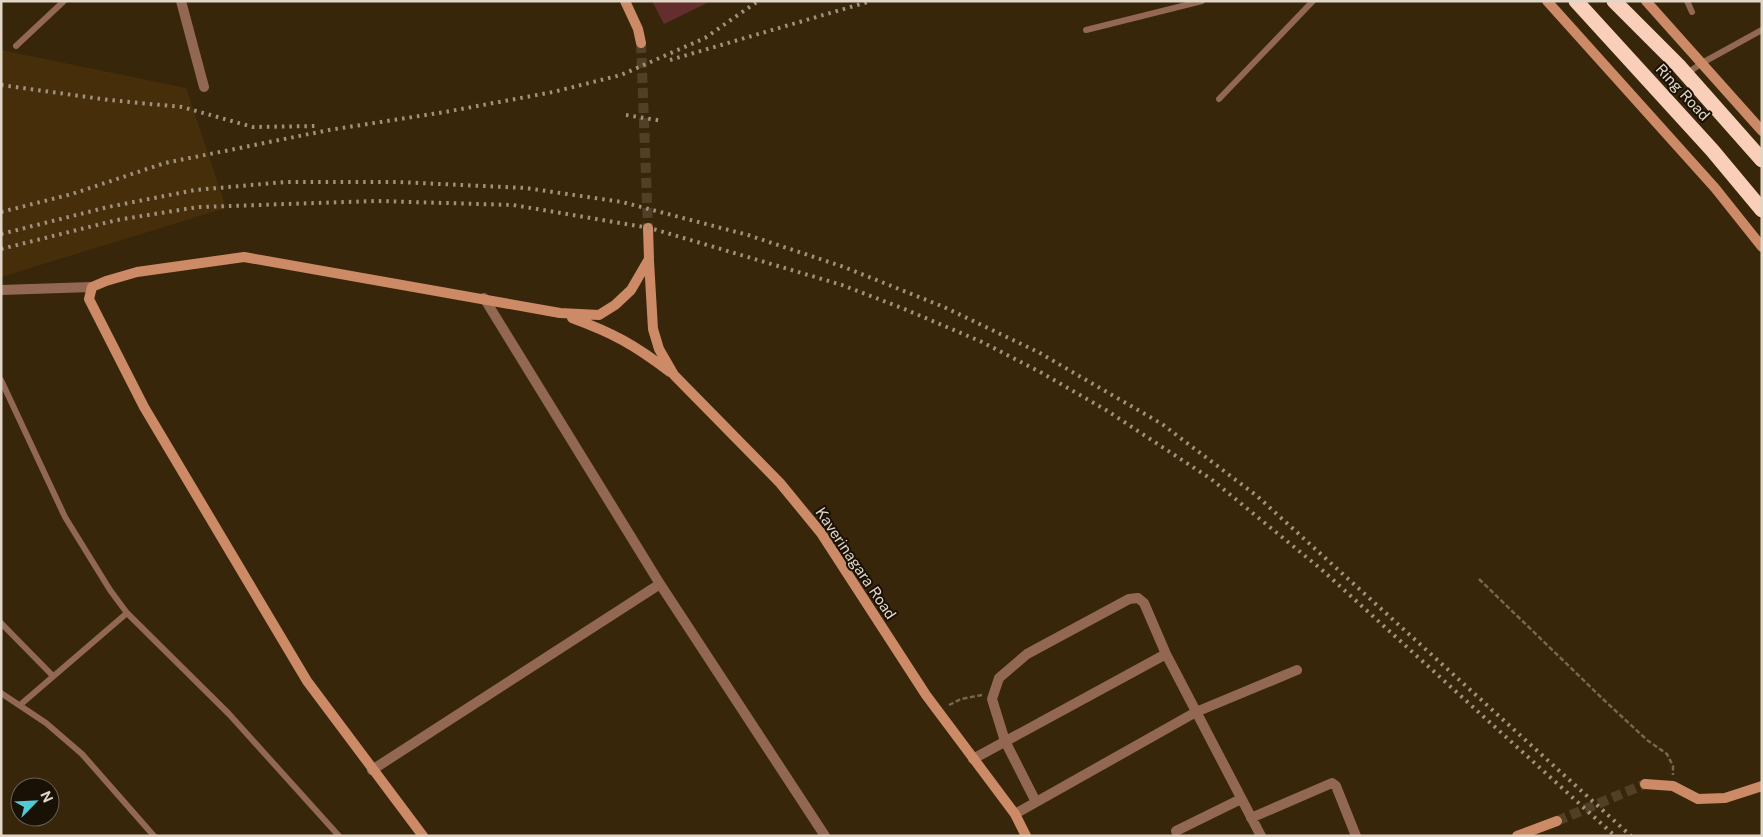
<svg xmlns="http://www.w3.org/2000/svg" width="1763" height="837" font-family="'Public Sans',sans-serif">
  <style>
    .built { fill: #462e0a }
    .green { fill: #642e2e }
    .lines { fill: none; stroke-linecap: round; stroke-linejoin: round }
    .secondary-tunnel { stroke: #524026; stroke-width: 10; stroke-dasharray: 10 5; stroke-linecap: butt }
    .path { stroke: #776750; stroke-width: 2.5; stroke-dasharray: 5 2.5; stroke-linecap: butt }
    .lane { stroke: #926852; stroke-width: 6 }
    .street { stroke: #926852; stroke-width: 10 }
    .secondary { stroke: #cd8a67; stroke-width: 10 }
    .highway { stroke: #facfb9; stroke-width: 15 }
    .rail { stroke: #a0917d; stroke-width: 4; stroke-dasharray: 2.5 5; stroke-linecap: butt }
    .labels { text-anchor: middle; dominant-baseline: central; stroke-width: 4; stroke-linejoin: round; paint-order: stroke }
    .street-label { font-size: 15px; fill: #e2d6c7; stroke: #191106 }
  </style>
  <rect width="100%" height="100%" fill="#38260a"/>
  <!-- built -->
  <path class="built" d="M1,50L186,88L226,208L1,277Z"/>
  <!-- green -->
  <path class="green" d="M652,1H711L664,24Z"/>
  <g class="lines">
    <!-- secondary-tunnel -->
    <path class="secondary-tunnel" d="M641,43L648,228
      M1557,821L1645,784"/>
    <!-- path -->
    <path class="path" d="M1479,579L1605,701L1647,740L1667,754L1673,766V775
      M949,705L961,699L982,695"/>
    <!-- lane -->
    <path class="lane" d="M1687,1L1692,12
      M1086,30L1202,1
      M16,46L64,1
      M1686,74L1702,63L1762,30
      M1219,99L1313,1
      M1,380L65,517L110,590L127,613L229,714L339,836
      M1,623L52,675
      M1,693L46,723L82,754L154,836
      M20,705L127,613"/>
    <!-- street -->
    <path class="street" d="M181,1L204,87
      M1,290L92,287
      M484,298L660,584L825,836
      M973,759L1166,654
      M372,770L660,584
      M1036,802L1005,741L992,699L999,678L1027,654L1129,599L1138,598L1144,603L1166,654L1261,836
      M1015,814L1196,712L1297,670
      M1251,818L1332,783L1336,786L1356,836
      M1176,831L1241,799"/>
    <!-- secondary -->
    <path class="secondary" d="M625,1L638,29L641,43
      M1547,1L1715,188L1762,247
      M1646,1L1762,131
      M649,261L653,329L659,349L674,375L780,483L821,533L926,695L1015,814L1026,836
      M572,318C613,333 635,345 670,372
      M1645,784L1673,786L1698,799L1725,798L1762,786
      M423,836L307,681L144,407L89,299L92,287L106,281L137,272L244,257L560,313L599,315L615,305L631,290L649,259L648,228
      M1517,836L1557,821"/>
    <!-- highway -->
    <path class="highway" d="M1576,1L1712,150L1762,210
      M1614,1L1678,65L1762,160"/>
    <!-- rail -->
    <path class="rail" d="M670,60L871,1
      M1,85L109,100L182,107L253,127L316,126
      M626,115L663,121
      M1,212L72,194L165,163L329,130L445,112L553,92L621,75L705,38L758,1
      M1,234L108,207L195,190L285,182H398L526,188L622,202L748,235L844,267L944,307L1038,352L1162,424L1257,496L1631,836
      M1,249L117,220L198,207L377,201L513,205L650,228L842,285L902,308L982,342L1042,373L1106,410L1211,479L1321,569L1615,836"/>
  </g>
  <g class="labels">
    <!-- street labels -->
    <g class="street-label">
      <text transform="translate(1683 92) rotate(47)">Ring Road</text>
      <text transform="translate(856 563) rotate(56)">Kaverinagara Road</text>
    </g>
  </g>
  <!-- border -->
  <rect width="1763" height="837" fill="none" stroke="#e2d6c7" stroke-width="5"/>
  <!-- north arrow -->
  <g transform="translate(35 802) rotate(66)"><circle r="24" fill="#191106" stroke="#696053"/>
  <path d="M0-4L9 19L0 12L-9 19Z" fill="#52cbd8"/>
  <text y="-8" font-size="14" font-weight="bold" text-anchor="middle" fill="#e2d6c7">N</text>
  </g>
</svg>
